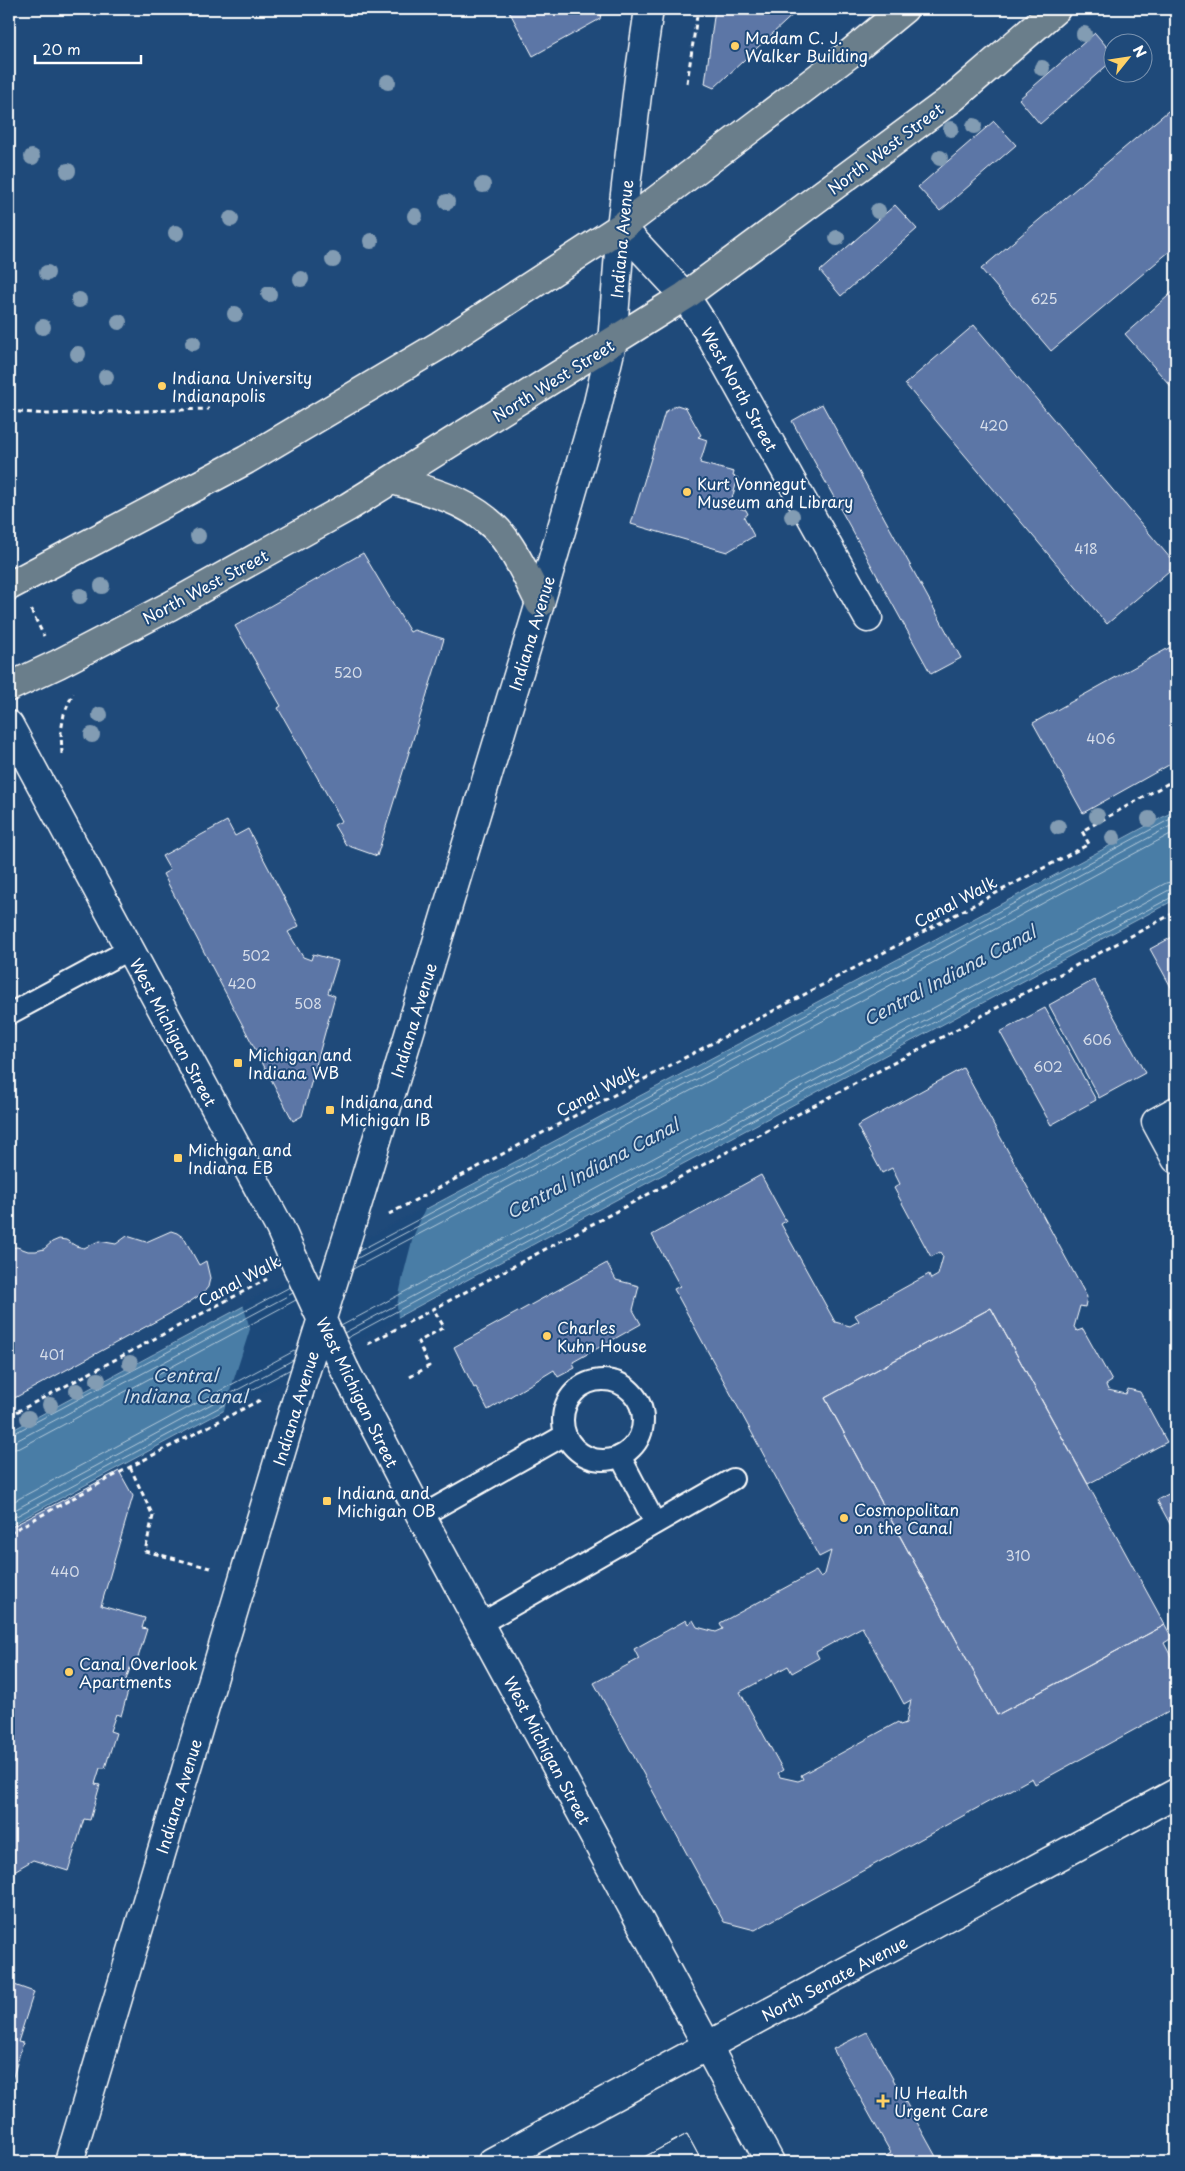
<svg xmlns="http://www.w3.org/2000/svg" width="1185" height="2171" font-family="'Playpen Sans',sans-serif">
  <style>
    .water { fill: #487da6; stroke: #91b1ca }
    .pier { fill: #1f4a7a }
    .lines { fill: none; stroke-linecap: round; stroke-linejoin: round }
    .shore { stroke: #b6cbdb; stroke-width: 1 }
    .building { fill: #5b76a6; stroke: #fff; fill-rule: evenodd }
    .lane-casing { stroke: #fff; stroke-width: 24 }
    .street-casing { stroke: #fff; stroke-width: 31 }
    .secondary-casing { stroke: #fff; stroke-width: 31 }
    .primary-casing { stroke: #fff; stroke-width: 31 }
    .path { stroke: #fff; stroke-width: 3; stroke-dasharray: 5 4; stroke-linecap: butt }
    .lane { stroke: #1f4a7a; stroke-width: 20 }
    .street { stroke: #1f4a7a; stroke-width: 28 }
    .secondary { stroke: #1f4a7a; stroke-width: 28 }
    .primary { stroke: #6b7e8b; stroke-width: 28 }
    .secondary-bridge-casing { stroke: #fff; stroke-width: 31; stroke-linecap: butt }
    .secondary-bridge { stroke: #1f4a7a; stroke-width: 28 }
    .tree { fill: #829cb3 }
    .poi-dot { fill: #ffd166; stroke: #1f4a7a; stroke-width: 2 }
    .labels { text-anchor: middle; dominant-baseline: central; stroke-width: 4; stroke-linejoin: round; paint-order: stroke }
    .number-label { font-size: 14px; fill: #d6dde9 }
    .poi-label { font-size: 16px; fill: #fff; stroke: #1f4a7a; text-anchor: start }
    .street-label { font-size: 16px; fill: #fff; stroke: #1f4a7a }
    .water-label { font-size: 18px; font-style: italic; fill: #d1dee9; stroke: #1f4a7a }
  </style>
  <rect width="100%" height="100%" fill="#1f4a7a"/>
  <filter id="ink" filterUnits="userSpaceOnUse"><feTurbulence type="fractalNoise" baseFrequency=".02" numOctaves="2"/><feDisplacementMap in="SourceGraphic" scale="10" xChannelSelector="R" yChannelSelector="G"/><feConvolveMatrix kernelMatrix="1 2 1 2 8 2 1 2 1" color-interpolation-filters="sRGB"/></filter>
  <g filter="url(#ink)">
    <!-- water -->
    <path class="water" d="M1176,810V899L9,1526V1432C397,1222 788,1020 1176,810Z"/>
    <!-- pier -->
    <path class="pier" d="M426,1207L413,1237L403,1276L397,1305L398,1319L223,1413L250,1329L243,1304Z"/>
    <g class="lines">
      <!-- shore -->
      <path class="shore" d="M359,1251L931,948L1176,816
        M356,1259L934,954L1176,823
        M353,1269L938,960L1176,831
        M341,1326L1166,883L1176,881
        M344,1333L1169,890L1176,888
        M347,1338L981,997L1176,895
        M9,1436L290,1287
        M9,1443L16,1441L293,1293
        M9,1450L20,1448L296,1300
        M9,1504L296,1350
        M9,1513L293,1360
        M9,1520L291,1369"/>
    </g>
    <!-- building -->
    <path class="building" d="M508,9H602L600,19L533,56Z
      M715,9H799L714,88L705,84Z
      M1095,33L1112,53V61L1040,124L1019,99Z
      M1174,106L1176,108V246L1051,351L981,269Z
      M994,121L1016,145L940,211L918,187Z
      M895,205L917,229L841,296L820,271Z
      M1176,289V392L1125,334Z
      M974,325L1176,565L1107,624L905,384Z
      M822,404L961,658L931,674L792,421Z
      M677,405L686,408L701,435L698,437L707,440L700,463L734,472L733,476L738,478L730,505L746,510L748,514L744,517L754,536L727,552L631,524L665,412Z
      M363,553L410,632L414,630L444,639L377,856L346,845L334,825L342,821L278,708L281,706L235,626Z
      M1176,644V761L1083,813L1033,723Z
      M227,821L235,836L248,829L299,926L288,932L303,957L311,960L313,954L338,961L328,993L335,996L302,1116L293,1121L163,874L170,870L162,856Z
      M9,920L13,929L9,931Z
      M1176,935V996L1150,949Z
      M1094,980L1145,1073L1099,1098L1049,1005Z
      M1045,1008L1096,1100L1051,1125L1000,1032Z
      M963,1068L1087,1297L1085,1307L1080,1306L1074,1327L1077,1331L1083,1329L1112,1381L1106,1385L1108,1390L1126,1394L1128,1389L1140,1392L1167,1442L1088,1484L991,1308L825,1398L997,1715L1165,1625L1172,1638L1164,1643L1176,1666V1707L1035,1784L1032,1778L755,1930L724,1922L594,1683L639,1659L634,1649L686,1620L688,1624L693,1620L697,1627L716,1632L723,1629L720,1623L816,1571L820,1577L825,1574L831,1551L819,1557L674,1289L680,1286L652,1235L761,1175L786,1221L781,1224L835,1322L850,1326L859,1321L855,1315L929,1274L931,1279L938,1275L943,1257L940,1252L931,1257L894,1188L900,1184L892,1168L882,1173L857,1126ZM862,1627L904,1704L911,1700L906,1723L900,1725L898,1722L801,1775L803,1779L798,1781L780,1777L778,1773L783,1770L740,1692L788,1666L792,1673L819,1658L816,1652Z
      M171,1231L177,1233L184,1238L199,1265L206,1261L210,1278L208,1287L203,1293L182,1307L9,1401V1248L17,1247L28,1251H36L44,1249L52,1242L59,1239L66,1240L76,1246L84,1248L99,1241L116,1244L127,1236L146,1242Z
      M607,1263L616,1280L639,1286L633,1310L641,1324L573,1362L575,1368L558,1377L554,1370L488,1410L476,1387L474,1388L454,1347Z
      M991,1308L1165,1625L997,1715L825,1398Z
      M119,1471L133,1496L101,1606L145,1618L142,1628L147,1629L136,1664L132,1662L126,1680L131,1681L121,1716L116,1714L110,1731L116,1733L105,1768H100L95,1784L100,1785L90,1820L84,1819L68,1871L33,1860L9,1874V1537L13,1526Z
      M1176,1490V1535L1157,1500Z
      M9,1983L34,1992L18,2042L23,2043L12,2080L9,2079Z
      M867,2032L939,2162H889L886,2156L891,2153L833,2049Z
      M687,2134L702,2162H635Z
      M687,2134L702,2162H635Z"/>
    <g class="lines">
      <defs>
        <path id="lane" d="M9,1014L130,949
          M563 1420a40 40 0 1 1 80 0a40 40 0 1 1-80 0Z
          M620,1456L655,1523
          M421,1516L565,1435
          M480,1624L733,1479"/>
        <path id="street" d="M621,227L685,296L707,330L868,618
          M1176,1111L1156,1122L1176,1159"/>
        <path id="secondary" d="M9,725L280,1228L291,1253
          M352,1222L540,603L597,407L612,343L621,227L639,78L649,9
          M345,1370L421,1516L770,2162
          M69,2162L298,1395
          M492,2162L1176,1793"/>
        <path id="primary" d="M393,480C433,492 478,503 504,538C519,558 529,581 540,603
          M9,586L246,460L440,345L621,227L848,55L904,9
          M9,687L58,664L170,606L348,507L685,296L954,97L1056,9"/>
      </defs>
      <!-- lane casing -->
      <use href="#lane" class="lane-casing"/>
      <!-- street casing -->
      <use href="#street" class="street-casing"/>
      <!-- secondary casing -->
      <use href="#secondary" class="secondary-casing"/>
      <!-- primary casing -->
      <use href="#primary" class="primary-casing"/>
      <!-- path -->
      <path class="path" d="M687,83L698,9
        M9,411L46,414L209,409
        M31,610L44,636
        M62,754L61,732L64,714L73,693
        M389,1214L1089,844L1082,831L1176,779
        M368,1344L1176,912
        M410,1377L429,1366L418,1342L444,1327L434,1310
        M9,1416L267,1279
        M130,1467L153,1516L145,1551L214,1569
        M9,1533L130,1467L262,1399"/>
      <!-- lane -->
      <use href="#lane" class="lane"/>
      <!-- street -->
      <use href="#street" class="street"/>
      <!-- secondary -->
      <use href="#secondary" class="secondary"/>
      <!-- primary -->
      <use href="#primary" class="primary"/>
      <defs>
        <path id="secondary-bridge" d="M291,1253L345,1370
          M298,1395L352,1222"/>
      </defs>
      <!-- secondary-bridge casing -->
      <use href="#secondary-bridge" class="secondary-bridge-casing"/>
      <!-- secondary-bridge -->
      <use href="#secondary-bridge" class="secondary-bridge"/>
    </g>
    <!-- trees -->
    <g class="tree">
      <circle cx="1084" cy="34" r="8"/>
      <circle cx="1042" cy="68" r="8"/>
      <circle cx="388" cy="82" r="8"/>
      <circle cx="974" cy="126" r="8"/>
      <circle cx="951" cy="129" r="8"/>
      <circle cx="32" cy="157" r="8"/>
      <circle cx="940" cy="158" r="8"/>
      <circle cx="68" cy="171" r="8"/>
      <circle cx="483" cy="185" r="8"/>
      <circle cx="447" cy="202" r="8"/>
      <circle cx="878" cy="211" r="8"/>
      <circle cx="415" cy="216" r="8"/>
      <circle cx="231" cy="219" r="8"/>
      <circle cx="176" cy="233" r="8"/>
      <circle cx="837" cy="238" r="8"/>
      <circle cx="371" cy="241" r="8"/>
      <circle cx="333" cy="260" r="8"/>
      <circle cx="47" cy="273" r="8"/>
      <circle cx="301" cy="279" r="8"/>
      <circle cx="269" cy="294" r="8"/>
      <circle cx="79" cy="300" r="8"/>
      <circle cx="235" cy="314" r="8"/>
      <circle cx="119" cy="322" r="8"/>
      <circle cx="43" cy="327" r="8"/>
      <circle cx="193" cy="343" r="8"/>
      <circle cx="78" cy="354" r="8"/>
      <circle cx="106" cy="377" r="8"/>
      <circle cx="792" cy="516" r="8"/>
      <circle cx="198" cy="536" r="8"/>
      <circle cx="102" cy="586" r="8"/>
      <circle cx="80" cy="596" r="8"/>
      <circle cx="100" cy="715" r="8"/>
      <circle cx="92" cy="735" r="8"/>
      <circle cx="1097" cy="816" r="8"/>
      <circle cx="1149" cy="819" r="8"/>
      <circle cx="1058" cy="827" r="8"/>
      <circle cx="1113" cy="838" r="8"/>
      <circle cx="130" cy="1363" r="8"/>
      <circle cx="98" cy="1380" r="8"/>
      <circle cx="77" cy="1391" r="8"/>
      <circle cx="50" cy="1405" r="8"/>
      <circle cx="28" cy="1418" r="8"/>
    </g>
  </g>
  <!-- markers -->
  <g class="poi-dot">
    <circle cx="735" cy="46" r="5"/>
    <circle cx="162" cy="386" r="5"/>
    <circle cx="687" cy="492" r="5"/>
    <rect x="233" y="1058" width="10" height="10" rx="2.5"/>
    <rect x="325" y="1105" width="10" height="10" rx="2.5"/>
    <rect x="173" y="1153" width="10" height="10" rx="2.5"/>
    <circle cx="547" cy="1336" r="5"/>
    <rect x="322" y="1496" width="10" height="10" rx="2.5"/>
    <circle cx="844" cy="1518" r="5"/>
    <circle cx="69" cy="1672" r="5"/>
    <path d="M880.5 2093.5h5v5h5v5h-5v5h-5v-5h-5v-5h5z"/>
  </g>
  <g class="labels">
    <!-- number labels -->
    <g class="number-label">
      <text x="1044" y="298">625</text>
      <text x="994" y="425">420</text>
      <text x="1086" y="548">418</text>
      <text x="348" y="672">520</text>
      <text x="1101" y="738">406</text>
      <text x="256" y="955">502</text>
      <text x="242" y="983">420</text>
      <text x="308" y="1003">508</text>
      <text x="1097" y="1039">606</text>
      <text x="1048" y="1066">602</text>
      <text x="52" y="1354">401</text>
      <text x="1018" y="1555">310</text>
      <text x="65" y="1571">440</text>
    </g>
    <!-- poi labels -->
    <g class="poi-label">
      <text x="745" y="37">Madam C. J.<tspan x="745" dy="18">Walker Building</tspan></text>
      <text x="172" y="377">Indiana University<tspan x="172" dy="18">Indianapolis</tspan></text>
      <text x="697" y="483">Kurt Vonnegut<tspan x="697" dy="18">Museum and Library</tspan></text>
      <text x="248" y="1054">Michigan and<tspan x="248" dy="18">Indiana WB</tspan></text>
      <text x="340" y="1101">Indiana and<tspan x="340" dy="18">Michigan IB</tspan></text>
      <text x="188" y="1149">Michigan and<tspan x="188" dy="18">Indiana EB</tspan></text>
      <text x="557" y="1327">Charles<tspan x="557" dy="18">Kuhn House</tspan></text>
      <text x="337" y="1492">Indiana and<tspan x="337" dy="18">Michigan OB</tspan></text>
      <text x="854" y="1509">Cosmopolitan<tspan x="854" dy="18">on the Canal</tspan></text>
      <text x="79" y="1663">Canal Overlook<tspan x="79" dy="18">Apartments</tspan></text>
      <text x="894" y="2092">IU Health<tspan x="894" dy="18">Urgent Care</tspan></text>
    </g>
    <!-- street labels -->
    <g class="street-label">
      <text transform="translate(885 148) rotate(-37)">North West Street</text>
      <text transform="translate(621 239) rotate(-85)">Indiana Avenue</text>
      <text transform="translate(553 380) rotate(-32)">North West Street</text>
      <text transform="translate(740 389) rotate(61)">West North Street</text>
      <text transform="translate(205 586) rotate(-28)">North West Street</text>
      <text transform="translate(531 633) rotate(-73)">Indiana Avenue</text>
      <text transform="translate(955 901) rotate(-28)">Canal Walk</text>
      <text transform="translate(413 1020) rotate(-73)">Indiana Avenue</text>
      <text transform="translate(174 1032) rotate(62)">West Michigan Street</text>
      <text transform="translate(597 1090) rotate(-28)">Canal Walk</text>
      <text transform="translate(239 1280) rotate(-28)">Canal Walk</text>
      <text transform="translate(358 1392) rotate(64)">West Michigan Street</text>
      <text transform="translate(295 1408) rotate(-73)">Indiana Avenue</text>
      <text transform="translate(548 1750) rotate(62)">West Michigan Street</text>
      <text transform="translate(178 1796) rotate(-73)">Indiana Avenue</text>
      <text transform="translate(834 1978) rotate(-28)">North Senate Avenue</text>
    </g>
    <!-- water labels -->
    <g class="water-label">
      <text transform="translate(949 975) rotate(-28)">Central Indiana Canal</text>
      <text transform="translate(592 1168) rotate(-28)">Central Indiana Canal</text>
      <text x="185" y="1374">Central<tspan x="185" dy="21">Indiana Canal</tspan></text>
    </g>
  </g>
  <!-- margin -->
  <rect width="1185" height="2171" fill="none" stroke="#1f4a7a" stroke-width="30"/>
  <rect x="15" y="15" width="1155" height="2141" fill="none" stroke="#fff" stroke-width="2" filter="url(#ink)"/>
  <!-- north arrow -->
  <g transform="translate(1128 58) rotate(60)"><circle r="24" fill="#1f4a7a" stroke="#7992af"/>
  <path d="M0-4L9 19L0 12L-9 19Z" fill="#ffd166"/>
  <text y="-8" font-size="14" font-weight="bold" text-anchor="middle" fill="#ffffff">N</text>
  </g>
  <!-- scale -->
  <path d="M35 55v8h106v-8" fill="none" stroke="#ffffff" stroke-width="2.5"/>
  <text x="42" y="55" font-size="15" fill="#ffffff" stroke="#1f4a7a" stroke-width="4" paint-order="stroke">20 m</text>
</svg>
